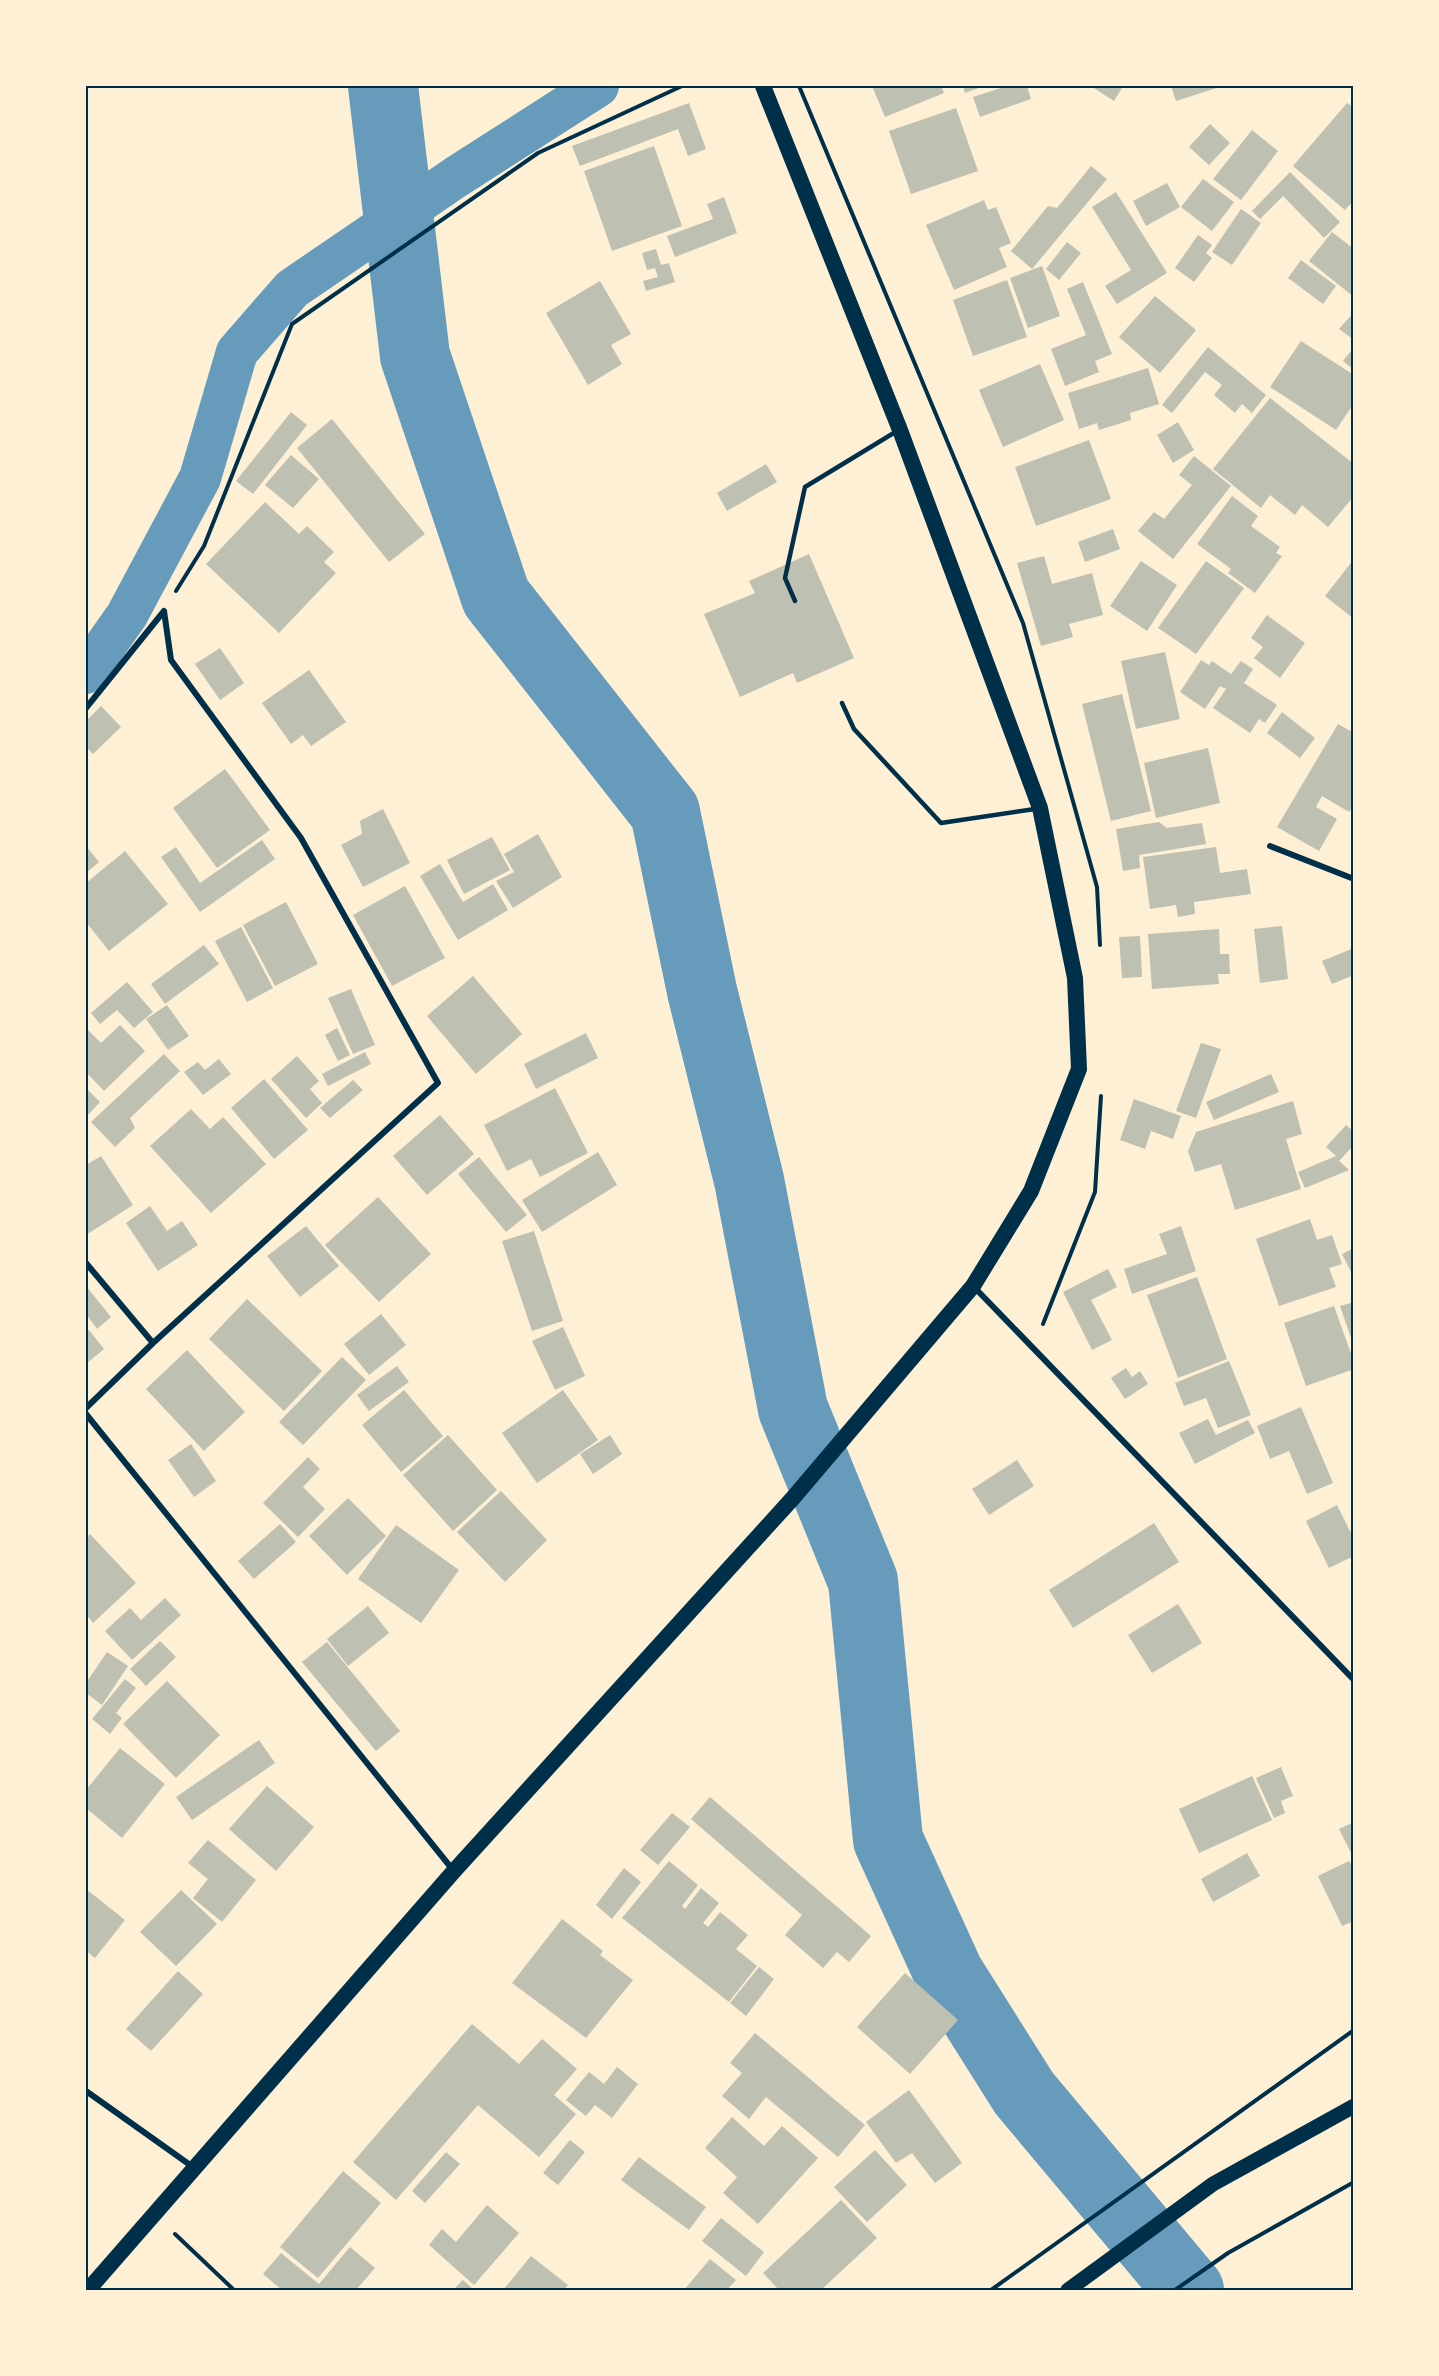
<svg xmlns="http://www.w3.org/2000/svg" width="1439" height="2376" font-family="'DM Sans',sans-serif">
  <style>
    .lines { fill: none; stroke-linecap: round; stroke-linejoin: round }
    .canal { stroke: #669bbc; stroke-width: 42 }
    .river { stroke: #669bbc; stroke-width: 70 }
    .building { fill: #bec0b2 }
    .path { stroke: #003049; stroke-width: 4 }
    .service { stroke: #003049; stroke-width: 4.5 }
    .minor { stroke: #003049; stroke-width: 6 }
    .primary { stroke: #003049; stroke-width: 15 }
    .trunk { stroke: #003049; stroke-width: 16 }
    .neatline { fill: none; stroke: #003049; stroke-width: 2 }
  </style>
  <rect width="100%" height="100%" fill="#fdf0d5"/>
  <g class="lines">
    <!-- canal -->
    <path class="canal" d="M86,673L127,615L200,478L237,352L292,289L456,177L598,86"/>
    <!-- river -->
    <path class="river" d="M383,86L415,356L496,597L665,812L702,991L749,1180L793,1409L863,1581L888,1840L949,1974L1024,2093L1189,2290"/>
  </g>
  <!-- building -->
  <path class="building" d="M872,86H941L944,93L885,117Z
    M963,86H984L965,93Z
    M1007,86H1027L1031,99L980,117L973,97Z
    M1091,86H1123L1114,101Z
    M1171,86H1223L1176,101Z
    M689,103L706,149L688,156L678,129L580,166L572,146Z
    M1347,103L1354,108V200L1345,210L1293,166Z
    M956,108L978,171L911,194L889,131Z
    M1210,124L1230,143L1209,165L1189,147Z
    M1252,130L1278,151L1241,200L1213,179Z
    M654,146L682,226L612,251L584,171Z
    M1091,166L1107,179L1032,269L1011,251L1048,206L1057,208Z
    M1290,172L1340,222L1324,238L1283,196L1260,219L1252,211Z
    M1203,179L1234,202L1212,231L1181,207Z
    M1167,183L1180,207L1146,226L1133,201Z
    M1116,192L1167,273L1117,304L1105,286L1131,270L1092,207Z
    M724,197L737,233L675,257L667,236L713,219L707,204Z
    M984,200L988,210L996,207L1011,243L999,248L1007,267L954,290L926,225Z
    M1241,209L1261,223L1232,265L1212,252Z
    M1332,232L1354,249V297L1309,261Z
    M1198,235L1212,245L1206,253L1212,258L1194,282L1175,268Z
    M1067,242L1081,253L1059,280L1046,269Z
    M656,249L661,265L669,263L675,282L646,291L643,281L658,277L655,268L647,270L642,253Z
    M1301,260L1336,286L1323,304L1288,278Z
    M1042,266L1060,316L1028,328L1010,278Z
    M1007,280L1027,337L973,356L953,300Z
    M600,281L631,334L611,345L622,364L588,385L546,313Z
    M1083,282L1112,354L1095,361L1099,372L1065,386L1051,349L1086,335L1067,289Z
    M1155,296L1196,330L1160,373L1119,337Z
    M1354,312V340L1339,329Z
    M1301,341L1354,375V403L1336,430L1270,387Z
    M1208,347L1266,395L1252,413L1242,404L1235,413L1214,395L1222,385L1205,372L1172,413L1162,405Z
    M1354,347V370L1343,361Z
    M1040,364L1064,420L1003,447L979,390Z
    M1148,368L1159,404L1130,413L1131,420L1099,430L1097,423L1079,429L1068,393Z
    M1270,398L1354,464V496L1328,527L1302,505L1295,515L1270,495L1261,508L1213,469Z
    M291,412L307,425L253,494L236,481Z
    M332,419L425,534L389,562L297,448Z
    M1178,422L1194,450L1173,463L1157,435Z
    M1089,440L1111,499L1036,526L1015,467Z
    M291,455L319,479L293,508L265,485Z
    M1194,456L1231,486L1173,559L1138,531L1154,512L1164,519L1192,485L1179,475Z
    M766,464L777,482L727,511L717,493Z
    M1232,496L1258,516L1251,526L1280,547L1276,553L1282,556L1255,593L1228,573L1231,569L1197,544Z
    M265,502L299,534L307,526L334,552L324,562L336,573L279,633L206,564Z
    M1113,529L1120,549L1085,562L1078,542Z
    M809,554L854,658L797,683L793,673L740,697L704,614L755,593L749,581Z
    M1044,556L1052,584L1092,573L1103,615L1069,624L1073,637L1041,646L1017,563Z
    M1354,559V619L1325,596Z
    M1141,561L1177,585L1147,631L1110,606Z
    M1206,561L1244,588L1196,654L1158,628Z
    M1267,615L1305,643L1280,678L1254,658L1263,647L1251,638Z
    M220,648L244,683L220,700L195,664Z
    M1165,652L1180,719L1136,729L1121,661Z
    M1201,660L1209,665L1212,661L1231,674L1241,661L1253,669L1244,683L1277,705L1265,723L1259,719L1250,733L1213,708L1226,689L1220,686L1205,709L1180,692Z
    M309,670L346,722L311,746L303,735L291,744L262,703Z
    M1122,694L1151,811L1111,821L1082,704Z
    M101,706L121,727L93,754L86,747V721Z
    M1282,712L1315,738L1300,758L1267,733Z
    M1338,724L1354,733V804L1349,812L1322,796L1316,807L1337,819L1319,851L1277,827Z
    M1208,748L1220,803L1156,818L1144,763Z
    M225,769L270,830L217,868L173,808Z
    M383,809L410,863L363,887L341,845L362,834L360,821Z
    M1159,822L1167,828L1202,823L1206,844L1139,855L1140,868L1123,871L1116,829Z
    M538,834L562,877L513,908L496,881L514,872L504,854Z
    M492,837L510,870L464,894L447,860Z
    M262,840L275,859L200,912L161,857L176,847L200,883Z
    M86,846L99,862L86,873Z
    M1216,847L1220,873L1247,869L1251,894L1194,902L1195,914L1178,917L1176,905L1150,909L1143,857Z
    M125,851L168,904L109,951L86,922V883Z
    M440,864L463,902L493,884L508,910L458,940L420,876Z
    M405,886L445,958L392,986L353,915Z
    M286,902L318,964L275,986L243,925Z
    M1282,926L1288,979L1260,983L1254,929Z
    M241,927L273,988L247,1002L215,941Z
    M1219,929L1220,954H1229L1230,974H1218L1219,984L1152,989L1148,934Z
    M1140,936L1142,977L1122,978L1119,937Z
    M204,945L219,964L165,1004L151,984Z
    M1354,948V975L1332,984L1322,961Z
    M473,976L522,1034L476,1074L427,1016Z
    M127,982L153,1012L134,1028L117,1010L100,1024L91,1013Z
    M351,989L375,1045L353,1054L328,998Z
    M167,1005L189,1036L168,1050L146,1019Z
    M120,1025L145,1051L104,1091L86,1072V1028L101,1043Z
    M337,1028L350,1055L338,1061L325,1035Z
    M586,1033L598,1058L536,1089L524,1064Z
    M1201,1043L1221,1049L1196,1118L1176,1111Z
    M365,1052L371,1064L328,1086L322,1074Z
    M164,1054L180,1071L130,1118L135,1128L115,1147L91,1122Z
    M297,1056L319,1081L310,1089L322,1103L306,1118L271,1079Z
    M219,1059L231,1074L203,1095L184,1072L198,1062L205,1070Z
    M1271,1074L1279,1092L1214,1120L1206,1102Z
    M264,1079L308,1130L274,1159L231,1108Z
    M353,1080L363,1090L330,1118L320,1108Z
    M86,1088L100,1102L86,1117Z
    M555,1088L588,1153L540,1177L531,1159L507,1171L484,1125Z
    M1134,1099L1181,1116L1173,1139L1151,1131L1145,1149L1120,1140Z
    M1293,1101L1302,1134L1286,1139L1301,1189L1235,1210L1221,1164L1195,1172L1188,1151L1196,1132Z
    M191,1109L210,1129L223,1117L266,1164L211,1213L150,1146Z
    M440,1115L474,1154L427,1195L393,1156Z
    M1346,1125L1354,1132V1145L1339,1161L1349,1170L1305,1188L1298,1172L1336,1156L1326,1147Z
    M598,1152L617,1185L542,1232L522,1200Z
    M101,1156L133,1205L86,1235V1165Z
    M479,1157L527,1215L506,1232L458,1174Z
    M378,1197L431,1254L379,1302L325,1245Z
    M150,1206L167,1231L182,1221L198,1245L158,1271L126,1223Z
    M1310,1219L1317,1240L1332,1235L1342,1264L1329,1268L1336,1287L1279,1306L1256,1239Z
    M306,1226L339,1266L300,1297L267,1256Z
    M1181,1226L1196,1271L1132,1294L1124,1269L1167,1254L1159,1234Z
    M534,1231L563,1321L532,1331L502,1241Z
    M1354,1248V1278L1342,1254Z
    M1108,1269L1117,1287L1091,1300L1112,1340L1092,1350L1063,1292Z
    M1197,1277L1227,1359L1178,1378L1147,1295Z
    M86,1286L111,1317L97,1329L86,1314Z
    M247,1299L322,1371L284,1411L209,1339Z
    M1354,1302V1344H1353L1340,1306Z
    M1334,1306L1354,1362V1369L1306,1386L1284,1323Z
    M381,1314L406,1345L369,1375L344,1344Z
    M563,1327L585,1376L555,1390L532,1341Z
    M89,1330L104,1349L86,1364V1332Z
    M187,1350L245,1412L204,1451L146,1389Z
    M342,1357L366,1380L303,1445L279,1422Z
    M1229,1361L1251,1415L1218,1428L1206,1398L1184,1406L1175,1383Z
    M397,1366L409,1382L369,1411L357,1395Z
    M1126,1368L1132,1377L1140,1371L1148,1384L1125,1399L1111,1378Z
    M404,1390L443,1436L401,1472L362,1425Z
    M563,1390L598,1440L537,1483L502,1433Z
    M1301,1407L1333,1483L1307,1494L1289,1451L1270,1459L1257,1426Z
    M1208,1419L1216,1435L1248,1420L1255,1433L1195,1464L1179,1433Z
    M448,1435L497,1490L453,1531L403,1475Z
    M610,1435L622,1454L593,1474L580,1454Z
    M191,1444L216,1481L194,1497L168,1460Z
    M308,1457L320,1469L303,1487L325,1509L298,1537L263,1503Z
    M1017,1460L1034,1486L989,1515L972,1489Z
    M501,1491L547,1540L505,1582L457,1532Z
    M348,1498L386,1536L347,1575L309,1536Z
    M1337,1505L1354,1539V1556L1329,1568L1306,1521Z
    M1154,1523L1179,1562L1073,1628L1049,1590Z
    M280,1524L296,1542L254,1579L238,1561Z
    M396,1525L459,1570L421,1623L358,1579Z
    M90,1534L136,1583L93,1623L86,1614V1538Z
    M165,1598L181,1615L132,1660L105,1631L130,1608L141,1620Z
    M1178,1604L1202,1643L1152,1673L1128,1635Z
    M368,1606L389,1633L348,1666L327,1639Z
    M160,1641L176,1657L146,1686L130,1669Z
    M327,1642L400,1731L376,1751L302,1662Z
    M107,1652L128,1666L102,1705L86,1693V1683Z
    M125,1679L136,1688L116,1713L122,1718L110,1734L92,1719Z
    M167,1681L220,1735L176,1778L123,1724Z
    M259,1740L275,1763L192,1820L176,1797Z
    M120,1748L165,1784L122,1838L86,1808V1790Z
    M1281,1767L1293,1796L1281,1801L1285,1813L1274,1818L1256,1778Z
    M1252,1776L1272,1820L1199,1853L1179,1809Z
    M267,1786L314,1827L276,1871L229,1829Z
    M710,1797L871,1936L849,1962L837,1952L823,1968L785,1935L802,1915L691,1819Z
    M672,1813L690,1827L658,1865L640,1850Z
    M1354,1822V1859L1339,1829Z
    M208,1840L256,1880L222,1922L193,1898L208,1879L188,1863Z
    M1247,1853L1260,1876L1213,1902L1201,1879Z
    M669,1861L698,1885L682,1906L685,1909L701,1888L719,1903L703,1923L708,1927L720,1912L748,1935L736,1949L757,1966L729,2002L622,1918Z
    M1349,1861L1354,1870V1921L1342,1926L1318,1876Z
    M624,1868L641,1882L612,1919L596,1905Z
    M86,1889L125,1920L95,1958L86,1951Z
    M181,1890L217,1924L176,1966L140,1932Z
    M562,1919L603,1951L600,1955L633,1980L586,2038L512,1983Z
    M759,1967L774,1979L746,2016L730,2003Z
    M178,1971L203,1994L151,2051L126,2029Z
    M905,1973L958,2020L910,2074L857,2027Z
    M472,2024L519,2064L542,2039L577,2069L554,2095L576,2114L539,2157L478,2105L396,2200L353,2162Z
    M755,2033L865,2125L838,2157L766,2097L749,2119L722,2096L742,2073L730,2063Z
    M617,2067L638,2084L612,2118L595,2105L586,2116L566,2100L589,2072L604,2084Z
    M909,2090L962,2163L935,2183L912,2153L896,2163L866,2122Z
    M732,2117L764,2146L782,2126L818,2158L758,2224L723,2193L737,2177L705,2148Z
    M570,2140L585,2152L558,2185L543,2173Z
    M875,2150L907,2185L867,2222L834,2187Z
    M446,2152L460,2164L425,2203L412,2191Z
    M639,2157L706,2207L689,2230L621,2180Z
    M343,2171L381,2203L318,2278L280,2247Z
    M841,2200L877,2238L821,2290H779L763,2273Z
    M487,2205L519,2233L474,2285L429,2245L442,2229L456,2242Z
    M721,2218L764,2252L746,2276L702,2241Z
    M350,2247L375,2268L356,2290H282L263,2274L281,2253L319,2284Z
    M531,2256L568,2285L564,2290H503Z
    M710,2259L736,2280L727,2290H684Z
    M463,2280L474,2290H453Z"/>
  <g class="lines">
    <!-- path -->
    <path class="path" d="M799,86L1023,623L1097,887L1100,945
      M176,591L204,546L292,324L538,153L682,86
      M1043,1324L1095,1192L1101,1096
      M175,2234L234,2290
      M991,2290L1354,2030
      M1175,2290L1228,2253L1354,2182"/>
    <!-- service -->
    <path class="service" d="M795,601L785,578L805,487L897,431
      M842,703L854,729L941,823L1035,809"/>
    <!-- minor -->
    <path class="minor" d="M86,708L164,611
      M1270,846L1354,879
      M86,1263L153,1343
      M975,1288L1354,1680
      M86,1408L153,1343L438,1083L301,838L171,660L164,611
      M86,1414L453,1870
      M86,2091L193,2167"/>
    <!-- primary -->
    <path class="primary" d="M1068,2290L1213,2184L1354,2106"/>
    <!-- trunk -->
    <path class="trunk" d="M88,2290L454,1871L793,1498L973,1286L1031,1191L1079,1069L1075,978L1040,808L900,430L763,86"/>
  </g>
  <!-- border -->
  <rect width="1439" height="2376" fill="none" stroke="#fdf0d5" stroke-width="174"/>
  <rect x="87" y="87" width="1265" height="2202" class="neatline"/>
</svg>
